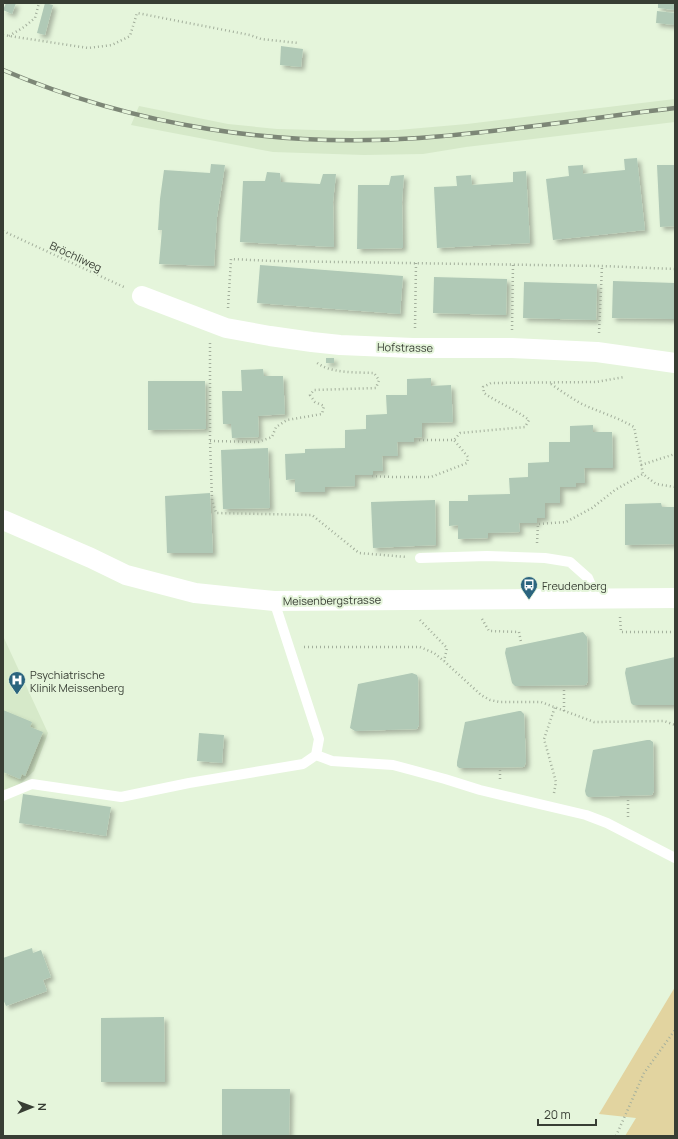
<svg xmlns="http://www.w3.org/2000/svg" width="678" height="1139" font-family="Manrope,sans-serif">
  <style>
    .built { fill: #d6e9c9 }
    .green { fill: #e2d4a0 }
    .building { fill: #b0c9b6; filter: url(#shadow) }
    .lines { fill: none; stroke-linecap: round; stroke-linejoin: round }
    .path { stroke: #a3af9c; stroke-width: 2.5; stroke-dasharray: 1 3; stroke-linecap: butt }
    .lane { stroke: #fff; stroke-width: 10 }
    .street { stroke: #fff; stroke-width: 20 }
    .rail-casing { stroke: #7d8777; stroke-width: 4.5 }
    .rail { stroke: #e5f5db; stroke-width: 3; stroke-dasharray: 9; stroke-linecap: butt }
    .labels { text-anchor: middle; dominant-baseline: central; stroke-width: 4; stroke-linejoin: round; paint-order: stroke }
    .street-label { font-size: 11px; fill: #383e34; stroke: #e5f5db }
    .poi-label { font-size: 11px; fill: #383e34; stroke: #e5f5db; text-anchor: start }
  </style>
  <defs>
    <filter id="shadow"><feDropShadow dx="3.5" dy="3.5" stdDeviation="2" flood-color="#0004"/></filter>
  </defs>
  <rect width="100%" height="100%" fill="#e5f5db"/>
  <!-- built -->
  <path class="built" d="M675,99V122L466,147L423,154L364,155L273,152L131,125L139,106L228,124L277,129L356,131L398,130L467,124Z
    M3,636L48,733L34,771L19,785L3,790Z"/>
  <!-- green -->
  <path class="green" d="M675,987V1136H625L636,1118L599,1114Z"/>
  <!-- building -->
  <path class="building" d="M6,3H16L12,14L3,10Z
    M45,3L53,5L45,35L37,33Z
    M658,3H675V10L658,8Z
    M657,11L675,13V25L656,23Z
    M281,46L303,49L301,67L280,65Z
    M637,158L645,230L553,240L546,179L569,176L568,166L583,165V174L625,170L624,159Z
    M211,164L225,165L217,217L214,266L159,264L162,230H158L160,199L164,170L210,173Z
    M657,165H675V226L660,227Z
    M526,171L530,243L437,248L434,187L457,186L456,176L471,175L472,185L513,182V172Z
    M267,172L280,173L281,182L320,184L323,174H336L333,202L334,247L240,242L243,181H265Z
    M404,175L402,202L403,248L357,249L358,185H389L391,176Z
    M260,265L403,276L400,314L257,303Z
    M434,277L507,279L506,315L433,313Z
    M613,281L675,283V319L612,318Z
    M524,282L597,284L596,320L523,318Z
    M326,358H334V363H326Z
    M263,369L264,376H283L285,414L258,416L259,437L232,438L231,424H223L222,391H242L241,370Z
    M431,378V386L451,385L453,422L422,423V437L414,438V442H397L398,456H382L383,471H373V475H355V486L325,487V492H295V479L286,480L285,454L305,453V449L345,448V430L366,429V415L387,414L386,395H407V379Z
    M148,381H205L206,429L148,430Z
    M593,425V432H612L613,468H584L585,483H576V487H560V503H545V518H537V523H519L520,532L488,533V538L458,539V525L449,526V501H468V495L510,494L509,478L528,477V463L549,462V442H570V426Z
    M268,448L270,508L223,509L221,450Z
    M210,493L213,553H167L165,496Z
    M435,500L436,545L373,548L371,502Z
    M661,503L662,507H675V544L625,545V504Z
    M583,632L587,637L588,681L586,685L515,686L512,683L505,653L506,648Z
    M675,657V705H633L631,703L625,673L626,668Z
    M412,673L417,675L418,678L419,725L417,729L355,731L350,728L358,684Z
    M3,710L32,722L30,727L43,732L25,776L22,774L20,779L3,772Z
    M519,711H521L524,714L526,762L524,767L459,768L457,766V762L465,722Z
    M199,733L224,735L222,763L197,761Z
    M647,740H650L653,742L654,791L652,795L588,797L586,795L585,791L593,750Z
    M23,794L111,807L106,836L19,823Z
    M32,948L33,953L41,950L51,977L43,980L47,991L6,1006L3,999V958Z
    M164,1017L165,1082H101V1018Z
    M222,1089H290L289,1136H222Z"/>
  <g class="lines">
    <!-- path -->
    <path class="path" d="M3,35L88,48L112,45L130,36L137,13L250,35L261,39L298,43
      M9,36L24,27L35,18L39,3
      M3,231L126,288
      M228,308L231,259L273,261L602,266L675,269
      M415,328L416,263
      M512,330L513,264
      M599,333L602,266
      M210,343V441L212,500L216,513L312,515L359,553L407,557
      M551,384C561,391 571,398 582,404C599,412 617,417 634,427L643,474L656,484L675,487
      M419,440H454L460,433L525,427L529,420C515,409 498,403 484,393L483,387L491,383L596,382L624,377
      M210,441L258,442L272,437L276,427L287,420L322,414L324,406L315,402L310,395L314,390L376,388L379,380L374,373C356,372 331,374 316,362
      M641,465L675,454
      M372,476L392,477H431L467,463L468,457L454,440
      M537,543L538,524L566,522L592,508L615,490L643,474
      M620,617L621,632H675
      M482,619L489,631L519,632L521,642
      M420,620L447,648L444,661
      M304,647H420L434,653L444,661L481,695L490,700L500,702H541L594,722L664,721L675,725
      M564,711V687
      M500,779V770
      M554,793L556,782L544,739L555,707
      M628,800V818
      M616,1136L644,1073L675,1030"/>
    <!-- lane -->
    <path class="lane" d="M420,558L487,556L545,558L570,562L588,578L597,599
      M316,755L332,761L393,765L445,779L480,790L586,815L607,823L675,858
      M3,796L32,784L121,797L189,783L303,764L316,755L319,739L274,601"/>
    <!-- street -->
    <path class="street" d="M142,296L226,328L270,336L312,342L340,345L413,348H512L597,352L675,363
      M3,520L91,558L126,575L195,593L274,601L675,598"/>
    <defs>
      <path id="rail" d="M3,70C135,126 277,148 419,138C505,132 590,118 675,108"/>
    </defs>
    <!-- rail casing -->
    <use href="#rail" class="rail-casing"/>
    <!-- rail -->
    <use href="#rail" class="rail"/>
  </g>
  <!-- icons -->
  <defs>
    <symbol id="bus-pin" viewBox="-11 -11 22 30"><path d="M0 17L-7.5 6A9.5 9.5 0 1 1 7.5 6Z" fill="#2b647e" stroke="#e5f5db"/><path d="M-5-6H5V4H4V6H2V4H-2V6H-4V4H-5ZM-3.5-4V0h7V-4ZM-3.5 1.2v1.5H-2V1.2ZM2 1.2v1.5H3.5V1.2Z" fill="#fff"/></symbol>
    <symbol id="hospital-pin" viewBox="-11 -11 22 30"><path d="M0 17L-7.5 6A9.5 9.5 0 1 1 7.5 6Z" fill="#2b647e" stroke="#e5f5db"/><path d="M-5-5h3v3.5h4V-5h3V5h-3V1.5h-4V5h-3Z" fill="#fff"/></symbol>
  </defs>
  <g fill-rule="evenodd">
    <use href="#bus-pin" x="519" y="575" width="20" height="27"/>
    <use href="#hospital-pin" x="7" y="670" width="20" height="27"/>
  </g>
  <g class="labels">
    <!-- street labels -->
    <g class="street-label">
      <text transform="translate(76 256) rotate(25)">Bröchliweg</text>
      <text transform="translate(405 347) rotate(1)">Hofstrasse</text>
      <text transform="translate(332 600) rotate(-1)">Meisenbergstrasse</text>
    </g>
    <!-- poi labels -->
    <g class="poi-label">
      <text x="542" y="585">Freudenberg</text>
      <text x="30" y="674">Psychiatrische<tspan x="30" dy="13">Klinik Meissenberg</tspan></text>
    </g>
  </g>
  <!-- border -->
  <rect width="678" height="1139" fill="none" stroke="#383e34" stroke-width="8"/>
  <!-- north arrow -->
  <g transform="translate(32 1107) rotate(89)" stroke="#e5f5db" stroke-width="3" paint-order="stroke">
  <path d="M0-3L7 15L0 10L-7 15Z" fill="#383e34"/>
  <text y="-6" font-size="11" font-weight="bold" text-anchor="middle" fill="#383e34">N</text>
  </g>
  <!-- scale -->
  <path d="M538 1119v6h58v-6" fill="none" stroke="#383e34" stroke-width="2"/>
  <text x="544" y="1119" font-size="12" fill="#383e34" stroke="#e5f5db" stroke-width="3" paint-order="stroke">20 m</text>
</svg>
